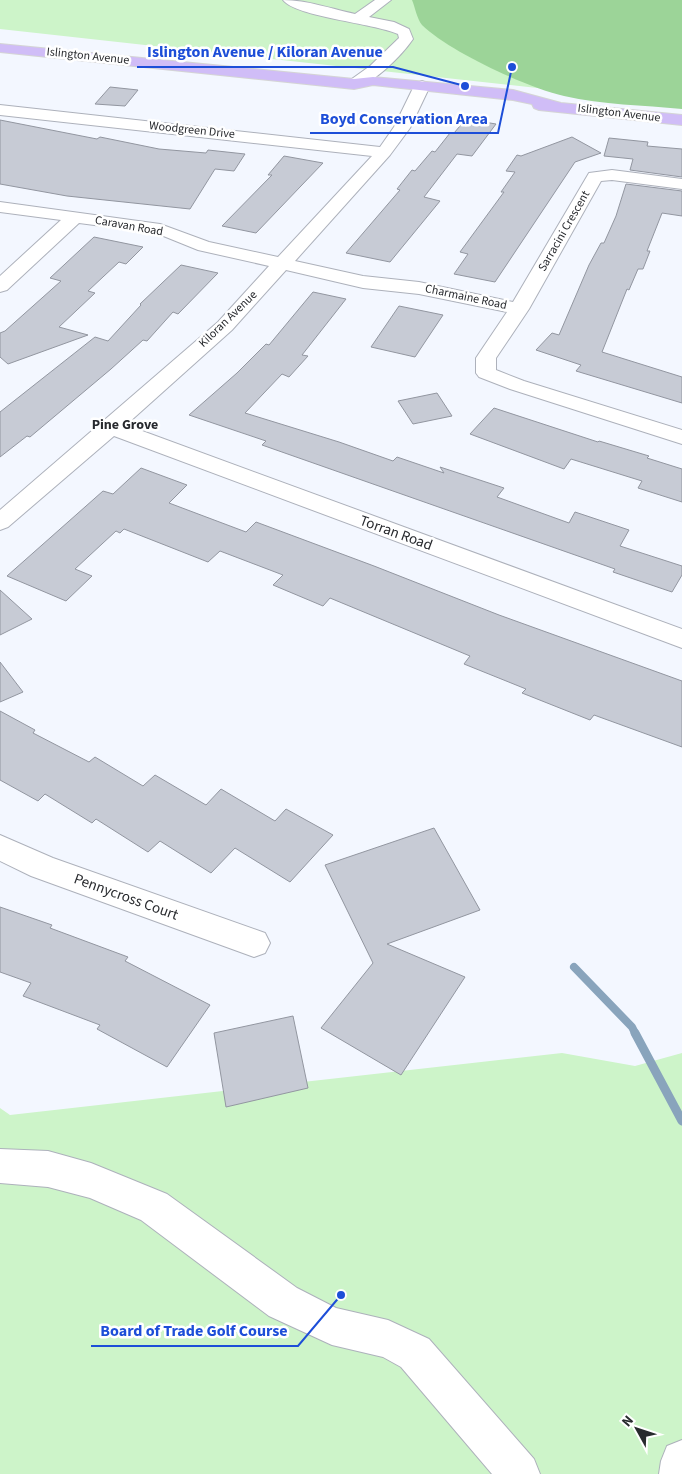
<svg xmlns="http://www.w3.org/2000/svg" width="682" height="1474" font-family="'Source Sans 3',sans-serif">
  <style>
    .green { fill: #cdf4c9 }
    .forest { fill: #9cd498 }
    .lines { fill: none; stroke-linecap: round; stroke-linejoin: round }
    .stream-far1 { stroke: #89a4bc; stroke-width: 8 }
    .stream { stroke: #89a4bc; stroke-width: 9 }
    .building { fill: #c7cbd5; stroke: #9296a0 }
    .minor-casing { stroke: #adb1bb; stroke-width: 2 }
    .major-casing { stroke: #d4d4d5; stroke-width: 2 }
    .minor { fill: #fff; fill-rule: evenodd }
    .major { fill: #d0bdf7; fill-rule: evenodd }
    .labels { text-anchor: middle; dominant-baseline: central; stroke-width: 5; stroke-linejoin: round; paint-order: stroke }
    .far-street-label { font-size: 12px; fill: #282a2e; stroke: #fff }
    .far-neighbourhood-label { font-size: 14px; font-weight: bold; fill: #282a2e; stroke: #fff }
    .street-label { font-size: 15px; fill: #282a2e; stroke: #fff }
    .leader { fill: none; stroke: #1d4ed8; stroke-width: 2 }
    .callout-dot { fill: #1d4ed8; stroke: #fff; stroke-width: 2 }
    .callout-label { font-size: 16px; text-anchor: middle; font-weight: bold; fill: #1d4ed8; stroke: #fff; stroke-width: 5; stroke-linejoin: round; paint-order: stroke }
  </style>
  <rect width="100%" height="100%" fill="#f3f7ff"/>
  <!-- green -->
  <path class="green" d="M0,0H682V104L0,29Z
    M562,1053L635,1066L682,1053V1474H0V1108L10,1115Z"/>
  <!-- forest -->
  <path class="forest" d="M412,0H682V109C643,105 603,105 564,96C526,87 450,52 422,25C417,19 415,7 412,0Z"/>
  <g class="lines">
    <!-- stream-far1 -->
    <path class="stream-far1" d="M574,967L632,1027L636,1035"/>
    <!-- stream -->
    <path class="stream" d="M635,1033L682,1121"/>
  </g>
  <!-- building -->
  <path class="building" d="M110,87L138,90L125,106L95,104Z
    M466,119L496,124L472,156L457,154L424,197L440,201L390,262L346,253L400,190L397,189L412,170L415,171L432,151L435,152L450,133H454Z
    M0,120L97,139L100,137L159,149L206,153L208,150L245,154L234,171L215,169L190,209L67,196L0,184Z
    M572,137L601,153L575,162L495,282L454,274L468,254L460,252L504,192H501L515,172L506,171L517,155L521,156Z
    M609,138L648,142L647,146L682,149V177L630,170L633,159L604,156Z
    M284,156L323,163L256,233L222,226L272,175H268Z
    M626,184L682,191V216L662,213L647,251H650L643,269H638L629,290L627,289L602,352L682,377V403L576,371L581,365L536,350L552,333L559,335L589,265L601,243H604L616,216Z
    M94,237L143,247L126,264L119,262L88,291L95,293L59,327L88,335L8,364L0,357V333L5,331L61,281L50,278Z
    M181,265L218,273L178,314L173,312L147,341L143,340L111,369L30,437L27,436L0,457V412L95,337L108,341L141,305L140,304Z
    M313,292L346,299L302,355L308,356L289,377L282,374L245,413L339,442L393,461L397,457L444,473L440,467L504,488L497,497L569,523L575,512L629,530L620,546L682,566V575L672,592L613,572L615,569L262,445L266,441L189,415L237,373L266,344L269,345Z
    M399,306L443,315L415,357L371,347Z
    M437,393L452,416L413,424L398,401Z
    M494,408L598,442L599,441L649,456L647,458L682,469V502L638,488L642,481L571,459L564,469L470,434Z
    M141,468L187,485L169,503L246,532L256,522L374,566L499,615L682,681V747L594,715L590,720L522,693L526,689L464,664L470,656L330,598L323,606L273,585L283,575L220,551L208,562L124,529L120,533L116,531L75,569L92,576L66,601L7,576L103,491L113,494Z
    M0,590L32,619L0,635Z
    M0,662L23,692L0,702Z
    M0,711L35,730L33,733L89,762L95,757L143,786L155,775L206,805L221,789L275,821L286,809L333,835L290,882L235,848L211,873L160,841L148,852L96,819L92,823L45,794L38,801L0,780Z
    M434,828L480,910L387,944L465,977L401,1075L321,1028L373,963L325,865Z
    M0,907L52,925L50,928L128,957L125,961L210,1005L167,1067L97,1029L100,1025L23,996L31,983L0,972Z
    M293,1016L308,1088L226,1107L214,1033Z"/>
  <g class="lines">
    <defs>
      <path id="minor" d="M283,0C307,0 332,9 355,14L375,0H391L369,17L394,22L409,29L413,39C403,54 367,92 349,87L346,84L349,81L370,66L399,38L398,34C373,23 296,17 283,0Z
        M422,81L427,83L430,86L410,128L390,155L295,261L363,276L419,282L513,302L589,173L612,170L682,179V189L612,180L601,181L529,309L496,358V370L524,381L682,430V444L510,389L479,377L476,373V358L507,312L419,294L363,288L286,270L232,330L126,425L682,629V648L114,436L8,527L0,530V510L218,322L269,266L198,250L156,233L79,223L7,290L0,292V276L61,220L0,212V202L160,224L209,242L278,257L372,156L0,115V105L380,147L394,127L414,86L417,83Z
        M0,835L53,858L265,933L270,943L265,953L254,957L31,876L0,861Z
        M0,1149L48,1151L91,1163L167,1194L297,1288L336,1308L388,1320L429,1339L534,1459L540,1474H492L401,1367L383,1357L332,1345L269,1316L141,1220L90,1198L48,1187L0,1183Z
        M682,1440V1474H659L661,1461L667,1446Z"/>
      <path id="major" d="M0,44L354,79L373,77L513,90L561,103L682,115V125L539,110L534,108L532,104L513,100L373,85L354,89L0,52Z"/>
    </defs>
    <!-- minor casing -->
    <use href="#minor" class="minor-casing"/>
    <!-- major casing -->
    <use href="#major" class="major-casing"/>
    <!-- minor -->
    <use href="#minor" class="minor"/>
    <!-- major -->
    <use href="#major" class="major"/>
  </g>
  <g class="labels">
    <!-- far-street labels -->
    <g class="far-street-label">
      <text transform="translate(88 56) rotate(6)">Islington Avenue</text>
      <text transform="translate(619 113) rotate(7)">Islington Avenue</text>
      <text transform="translate(192 130) rotate(6)">Woodgreen Drive</text>
      <text transform="translate(129 226) rotate(10)">Caravan Road</text>
      <text transform="translate(564 231) rotate(-60)">Sarracini Crescent</text>
      <text transform="translate(466 297) rotate(12)">Charmaine Road</text>
      <text transform="translate(228 319) rotate(-44)">Kiloran Avenue</text>
    </g>
    <!-- far-neighbourhood labels -->
    <g class="far-neighbourhood-label">
      <text x="125" y="425">Pine Grove</text>
    </g>
    <!-- street labels -->
    <g class="street-label">
      <text transform="translate(396 533) rotate(20)">Torran Road</text>
      <text transform="translate(126 897) rotate(20)">Pennycross Court</text>
    </g>
  </g>
  <!-- callouts -->
  <path class="leader" d="M465 86L393 67H137M512 67L498 133H310M341 1295L298 1346H91"/>
  <g class="callout-dot">
    <circle cx="465" cy="86" r="5"/>
    <circle cx="512" cy="67" r="5"/>
    <circle cx="341" cy="1295" r="5"/>
  </g>
  <g class="callout-label">
    <text x="265" y="57">Islington Avenue / Kiloran Avenue</text>
    <text x="404" y="124">Boyd Conservation Area</text>
    <text x="194" y="1336">Board of Trade Golf Course</text>
  </g>
  <!-- north arrow -->
  <g transform="translate(637 1429) rotate(310)" stroke="#ffffff" stroke-width="4" paint-order="stroke">
  <path d="M0-4L9 19L0 12L-9 19Z" fill="#282a2e"/>
  <text y="-8" font-size="14" font-weight="bold" text-anchor="middle" fill="#282a2e">N</text>
  </g>
</svg>
